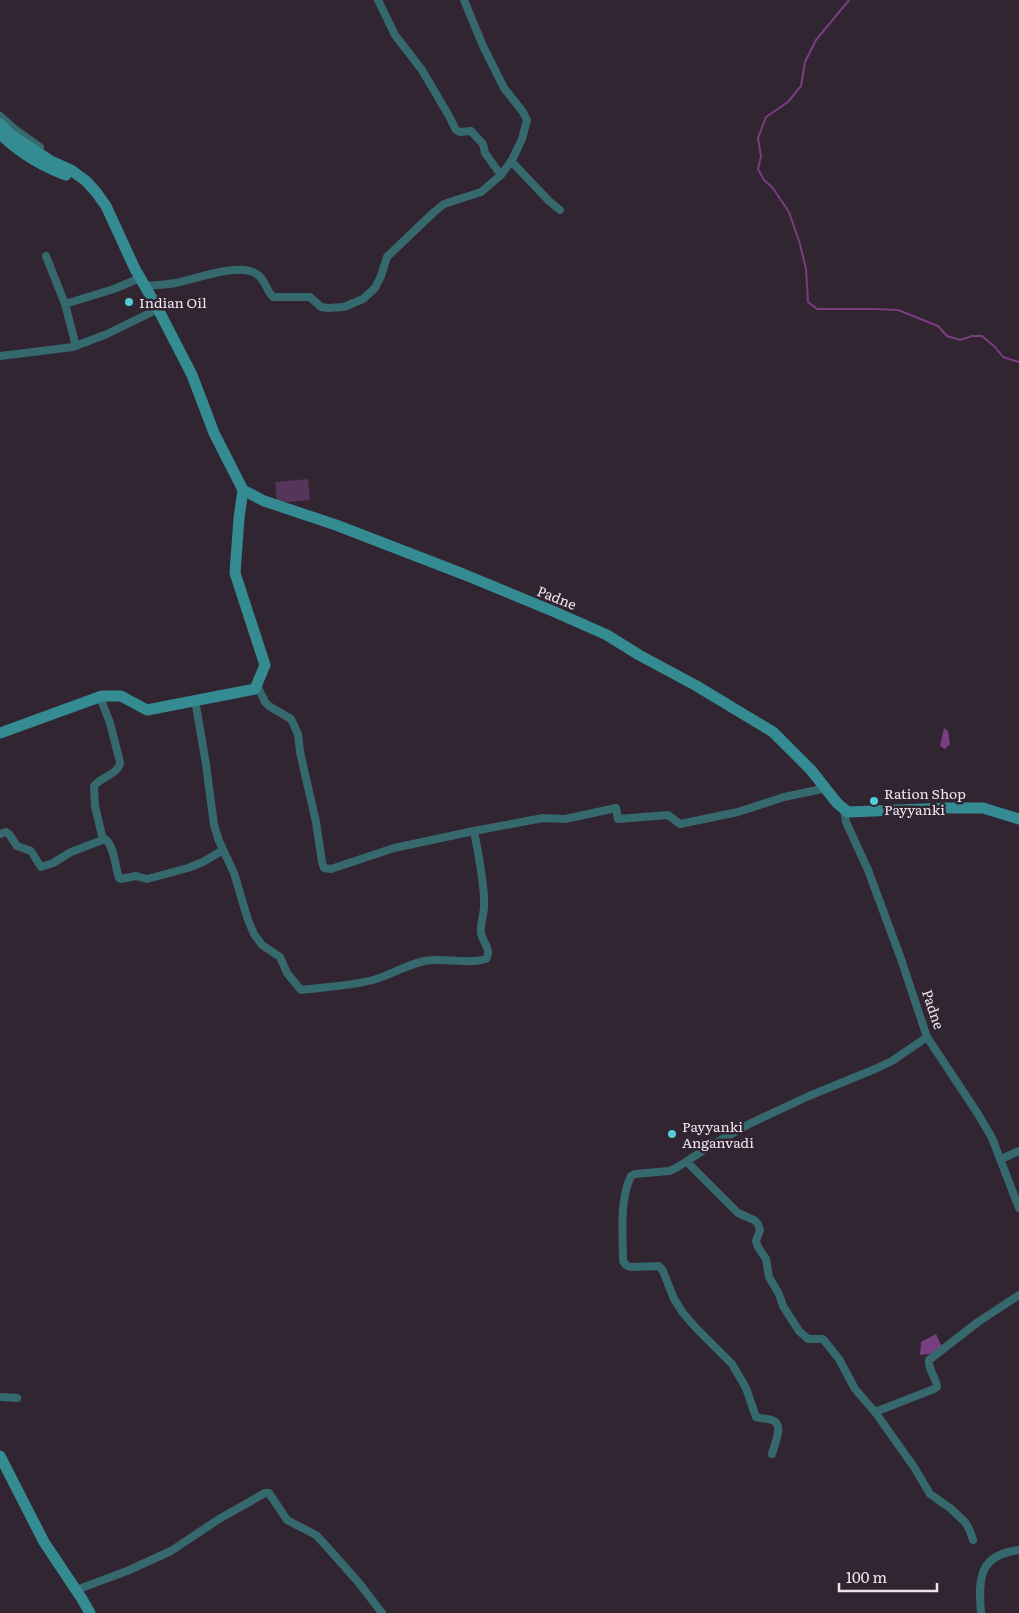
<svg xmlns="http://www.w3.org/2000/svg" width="1019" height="1613" font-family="Literata,serif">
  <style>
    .green { fill: #56355a }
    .water { fill: #793e7f }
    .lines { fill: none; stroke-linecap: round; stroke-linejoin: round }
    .stream { stroke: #793e7f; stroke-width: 2 }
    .minor { stroke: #36696d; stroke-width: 8 }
    .secondary { stroke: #348c92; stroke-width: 11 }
    .poi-dot { fill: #52ccd5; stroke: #312532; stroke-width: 2 }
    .labels { text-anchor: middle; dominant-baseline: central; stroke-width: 5; stroke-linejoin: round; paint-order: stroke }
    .poi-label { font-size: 14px; fill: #efe7f0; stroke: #312532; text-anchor: start }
    .street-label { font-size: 14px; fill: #efe7f0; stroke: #312532 }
  </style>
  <rect width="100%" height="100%" fill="#312532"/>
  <!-- green -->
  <path class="green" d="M308,479L310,500L277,503L275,482Z"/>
  <!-- water -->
  <path class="water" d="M944,728L948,731L950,744L945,749L940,746Z
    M936,1334L942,1347L930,1354L920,1355L921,1342Z"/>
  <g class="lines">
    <!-- stream -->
    <path class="stream" d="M849,0L816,40L805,62L801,86L788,102L766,117L758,138L761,156L758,169L764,180L772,187L789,212L800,244L806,269L808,302L817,309H873L898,310L938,326L947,336L960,340L972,336H982L995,347L1003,357L1019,362"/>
    <!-- minor -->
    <path class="minor" d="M378,0L395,35L422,70L449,116L456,130L460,132L471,131L483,144L485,153L501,175
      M0,116L16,130L40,147
      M511,161L549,201L560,210
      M46,256L65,304L114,289L140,278
      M144,286C154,285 165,285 175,283C196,279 236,263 255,273C266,279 265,289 273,297H310L321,307L328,308L344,307L363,299L375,288L381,276L387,257L434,212L444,204L481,192L501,175L512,160L522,139L527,120L523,112L504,88L483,46L464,0
      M65,304L76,346
      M0,356L73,347L107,334L158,309
      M257,685L265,702L269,706L291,719L298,734L300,752L316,822L322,862L324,868L331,869L394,848L474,831
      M100,697L110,723L120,762C120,773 101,777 94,786L95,806L103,840
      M195,700L206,764L214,825L219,841L234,873L248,920L254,934L262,945L280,957L287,973L301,990C325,987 350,986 373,980C391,975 406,965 424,961C444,957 466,965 486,959C492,950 483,943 481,933C480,924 484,915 484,906C485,885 478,853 474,831L543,818L565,819L616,808L618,819L668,815L680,824L738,812L784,797L827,788
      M844,810L846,822L868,870L901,959L927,1037L978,1114L992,1138L1019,1208
      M0,834L6,832L9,834L17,846L31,851L41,867L53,863L71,852L105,839C114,845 115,866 119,878L121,879L136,876L147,879L188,868L203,862L223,850
      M1001,1159L1019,1151
      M687,1162L738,1213L754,1220L758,1224L760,1230L756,1241L758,1247L766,1259L769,1277L779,1294L783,1306L799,1331L808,1339H823L839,1359L855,1389L875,1412L914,1467L930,1494L950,1508L965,1522L970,1531L973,1540
      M0,1397L17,1398
      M875,1412L934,1389L937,1387C936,1377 928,1370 929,1360L978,1322L1019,1295
      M772,1454C774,1445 785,1424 772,1420C767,1418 761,1419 756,1417L746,1388L732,1364L696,1328L683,1313L674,1299L663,1271L659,1266L630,1267L626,1265L623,1261C623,1234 619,1201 631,1176L635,1174L669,1171L676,1168L712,1145L749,1124L809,1096L875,1069L892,1061L927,1037
      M76,1590L127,1571L171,1551L219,1519L265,1493H269L287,1520L316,1535L329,1549L359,1583L382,1613
      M981,1613C978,1578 979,1555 1019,1550"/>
    <!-- secondary -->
    <path class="secondary" d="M0,124L10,134L51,161L71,170L86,181L96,192L106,206L135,269L158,309L192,375L214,433L243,490L239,518L235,573L265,665L255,689L147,710L121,696H102L0,733
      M0,134C19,152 41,166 66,175
      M243,490L264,501L336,525L463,574L555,612L607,635L639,655L695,685L773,732L811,770L837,803L848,812L948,808H983L1019,819
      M0,1456L44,1542L82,1599L90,1613"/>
  </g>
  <!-- markers -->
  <g class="poi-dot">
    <circle cx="129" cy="302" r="5"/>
    <circle cx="874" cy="801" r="5"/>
    <circle cx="672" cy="1134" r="5"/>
  </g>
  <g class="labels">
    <!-- poi labels -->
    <g class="poi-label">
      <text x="139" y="302">Indian Oil</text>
      <text x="884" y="793">Ration Shop<tspan x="884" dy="16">Payyanki</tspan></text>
      <text x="682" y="1126">Payyanki<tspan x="682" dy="16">Anganvadi</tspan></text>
    </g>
    <!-- street labels -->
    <g class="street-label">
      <text transform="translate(557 597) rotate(22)">Padne</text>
      <text transform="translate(934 1009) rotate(71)">Padne</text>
    </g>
  </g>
  <!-- scale -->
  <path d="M839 1583v8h98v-8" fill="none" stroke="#efe7f0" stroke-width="2.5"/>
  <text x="846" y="1583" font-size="15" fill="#efe7f0" stroke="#312532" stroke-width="4" paint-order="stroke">100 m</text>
</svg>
